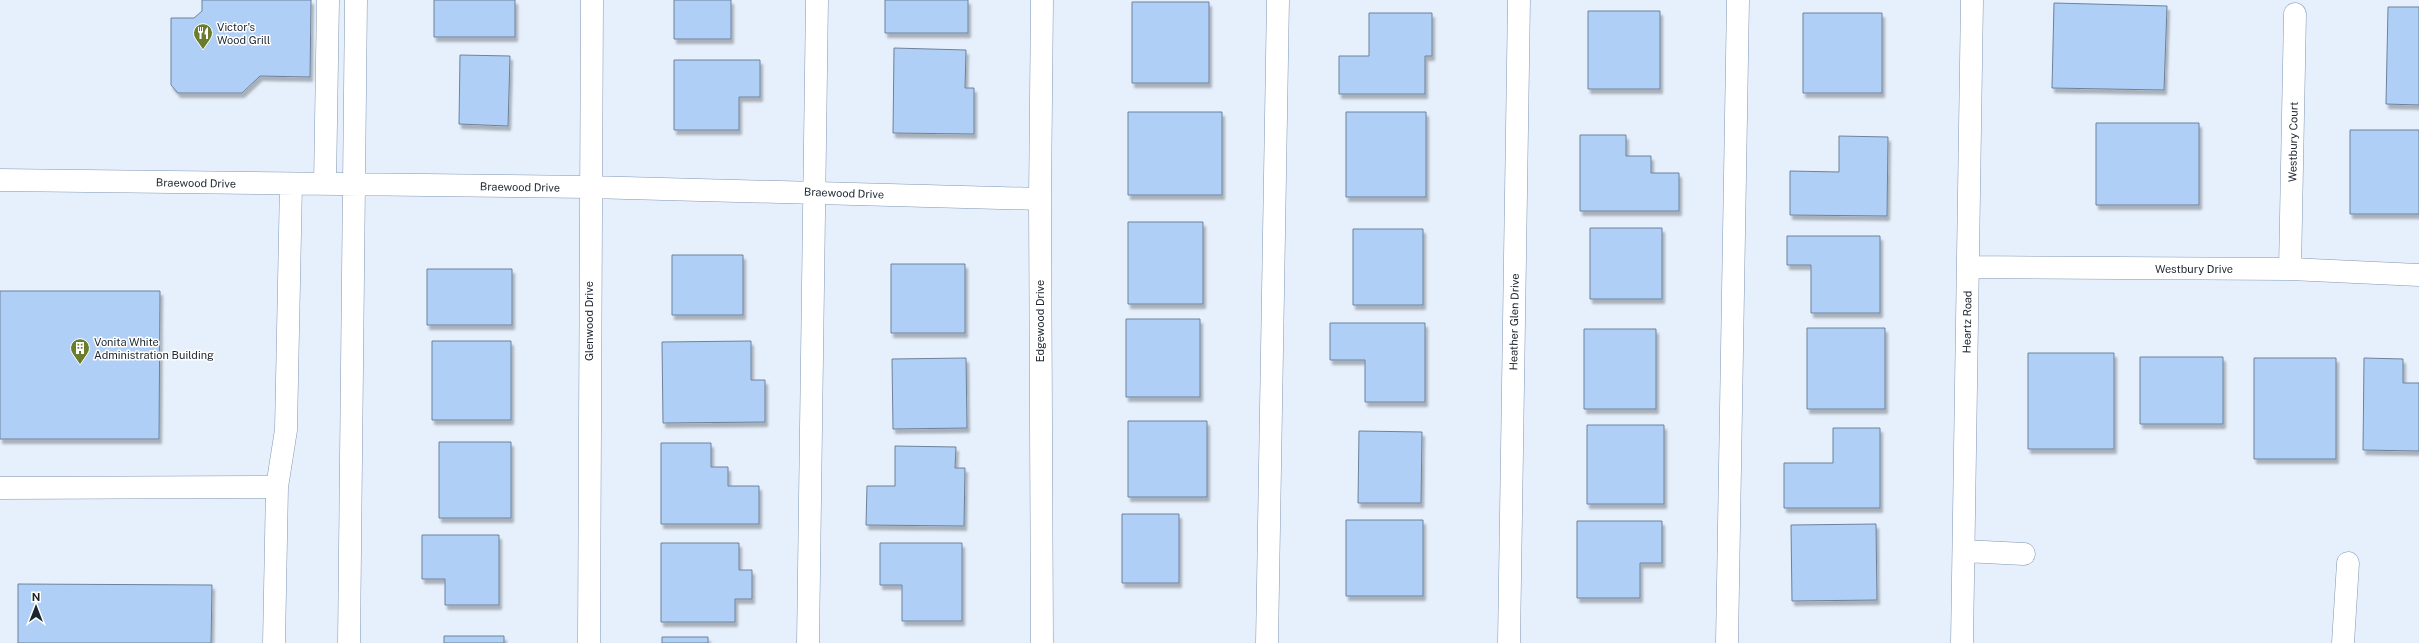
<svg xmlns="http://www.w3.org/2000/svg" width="2419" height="643" font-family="'Public Sans',sans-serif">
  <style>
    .building { fill: #b0cff6; stroke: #6c829c; filter: url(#shadow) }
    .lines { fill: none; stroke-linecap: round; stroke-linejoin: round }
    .minor-casing { stroke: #8197b2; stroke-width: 23 }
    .minor { stroke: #fff; stroke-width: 22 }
    .labels { text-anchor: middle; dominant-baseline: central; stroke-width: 3; stroke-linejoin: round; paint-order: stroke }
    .poi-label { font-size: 11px; fill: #1c252f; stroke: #fff; text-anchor: start }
    .street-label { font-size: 11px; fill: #1c252f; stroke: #fff }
  </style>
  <defs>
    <filter id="shadow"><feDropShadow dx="2.5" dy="4.5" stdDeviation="1" flood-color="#0004"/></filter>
  </defs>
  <rect width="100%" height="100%" fill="#e6f0fc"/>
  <!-- building -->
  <path class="building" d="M202,0H311L310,77L260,76L242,93H178L171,85V18H194L202,11Z
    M434,0H515V37H434Z
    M674,0H731V39H674Z
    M885,0H968V33H885Z
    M1132,2H1209V83H1132Z
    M2054,3L2167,6L2164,90L2052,88Z
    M2388,7H2419V105L2386,104Z
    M1588,11H1660V89H1588Z
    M1369,13H1432V56H1425V94H1339V56H1369Z
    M1803,13H1882V93H1803Z
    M894,48L966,50L965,88H974V134L893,133Z
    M460,55L510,56L508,126L459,124Z
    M674,60H760V97H739V130H674Z
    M1128,112H1222V195H1128Z
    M1346,112H1426V197H1346Z
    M2096,123H2199V205H2096Z
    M2350,130H2419V214H2350Z
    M1580,135H1626V156H1651V173H1679V211H1580Z
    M1839,136L1888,137L1887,216L1790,215V171L1839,172Z
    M1128,222H1203V304H1128Z
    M1590,228H1662V299H1590Z
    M1353,229H1423V305H1353Z
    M1787,236H1880V313H1811V265H1787Z
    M672,255H743V315H672Z
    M891,264H965V333H891Z
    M427,269H512V325H427Z
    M0,291H160L159,439H0Z
    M1126,319H1200V397H1126Z
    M1330,323H1425V402H1365V360H1330Z
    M1807,328H1885V409H1807Z
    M1584,329H1656V409H1584Z
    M432,341H511V420H432Z
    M751,341V380H765V422L663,423L662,342Z
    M2028,353H2114V449H2028Z
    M2140,357H2223V424H2140Z
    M966,358L967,428L893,429L892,359Z
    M2254,358H2336V459H2254Z
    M2364,358L2403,359V383H2419V451L2363,450Z
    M1128,421H1207V497H1128Z
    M1587,425H1664V504H1587Z
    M1833,428H1880V508H1784V463H1833Z
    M1359,431L1422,432L1421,503H1358Z
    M439,442H511V518H439Z
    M661,443H711V467H728V486H759V524H661Z
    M895,446L956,447L955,468H965L964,526L866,525L867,486H895Z
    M1122,514H1179V583H1122Z
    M1346,520H1423V596H1346Z
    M1577,521H1662V563H1640V598H1577Z
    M1876,524L1877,600L1792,601L1791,525Z
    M422,535H499V605H445V579H422Z
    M661,543H739V570H752V599H735V622H661Z
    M880,543H962V621H902V585H880Z
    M18,584L212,585L211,643H18Z
    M444,636H504V643H444Z
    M662,637H708V643H662Z"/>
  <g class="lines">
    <defs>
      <path id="minor" d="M0,180L589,187L1040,199
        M325,184L328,0
        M1968,267L2290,269L2419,275
        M2290,269L2295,14
        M0,488L277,487L286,430L291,184
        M1964,551L2024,554
        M274,643L277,487
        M349,643L356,0
        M589,643L592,0
        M808,643L817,0
        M1042,643L1040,199L1042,0
        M1267,643L1278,0
        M1509,643L1519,0
        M1727,643L1738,0
        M1962,643L1972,0
        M2343,643L2348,563"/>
    </defs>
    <!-- minor casing -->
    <use href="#minor" class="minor-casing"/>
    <!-- minor -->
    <use href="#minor" class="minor"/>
  </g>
  <!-- icons -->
  <defs>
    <symbol id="restaurant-pin" viewBox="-11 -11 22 30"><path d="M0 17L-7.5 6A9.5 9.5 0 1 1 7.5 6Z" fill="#6a7d2c" stroke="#fff"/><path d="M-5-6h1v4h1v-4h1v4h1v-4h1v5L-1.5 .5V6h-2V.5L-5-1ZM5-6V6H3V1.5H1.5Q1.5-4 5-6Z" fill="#fff"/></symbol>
    <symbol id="building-pin" viewBox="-11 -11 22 30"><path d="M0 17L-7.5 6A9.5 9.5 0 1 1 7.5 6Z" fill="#6a7d2c" stroke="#fff"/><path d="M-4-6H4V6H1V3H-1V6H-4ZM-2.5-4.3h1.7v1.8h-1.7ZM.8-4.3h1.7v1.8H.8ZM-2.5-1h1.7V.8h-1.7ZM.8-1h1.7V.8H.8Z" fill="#fff"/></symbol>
  </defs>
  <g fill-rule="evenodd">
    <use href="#restaurant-pin" x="192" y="22" width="22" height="30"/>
    <use href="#building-pin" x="69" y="337" width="22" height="30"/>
  </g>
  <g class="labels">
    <!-- poi labels -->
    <g class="poi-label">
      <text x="217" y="27">Victor's<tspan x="217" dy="13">Wood Grill</tspan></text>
      <text x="94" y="342">Vonita White<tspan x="94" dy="13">Administration Building</tspan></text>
    </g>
    <!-- street labels -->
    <g class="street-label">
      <text transform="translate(2293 142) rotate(-89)">Westbury Court</text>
      <text transform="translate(196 183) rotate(1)">Braewood Drive</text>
      <text transform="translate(520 187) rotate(1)">Braewood Drive</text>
      <text transform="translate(844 193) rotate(2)">Braewood Drive</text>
      <text x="2194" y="269">Westbury Drive</text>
      <text transform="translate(589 321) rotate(-90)">Glenwood Drive</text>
      <text transform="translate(1040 321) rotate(-90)">Edgewood Drive</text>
      <text transform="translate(1514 322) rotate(-89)">Heather Glen Drive</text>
      <text transform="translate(1967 322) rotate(-89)">Heartz Road</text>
    </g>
  </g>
  <!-- north arrow -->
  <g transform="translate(36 607)" stroke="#ffffff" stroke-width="3" paint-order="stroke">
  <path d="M0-3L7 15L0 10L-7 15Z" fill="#1c252f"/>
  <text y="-6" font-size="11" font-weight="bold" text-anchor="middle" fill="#1c252f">N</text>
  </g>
</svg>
